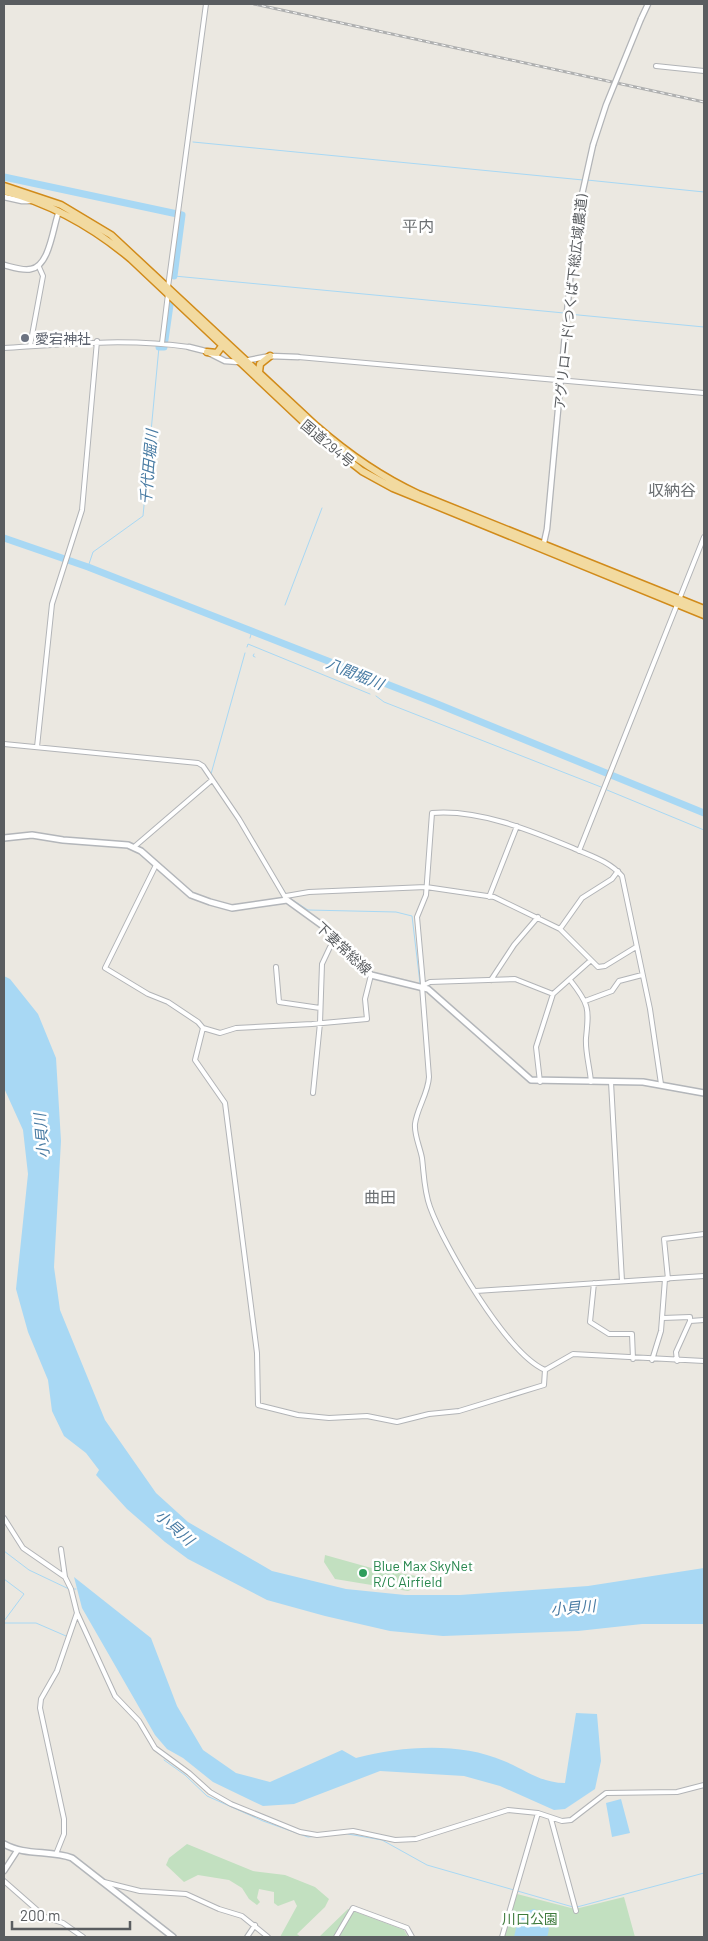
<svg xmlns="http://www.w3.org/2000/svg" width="708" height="1941" font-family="Barlow,'Noto Sans JP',sans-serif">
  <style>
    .green { fill: #c2e0c0 }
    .water { fill: #a8d8f4 }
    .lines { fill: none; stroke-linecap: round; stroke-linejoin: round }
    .stream { stroke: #a8d8f4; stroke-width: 1 }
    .river { stroke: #a8d8f4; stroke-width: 7 }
    .minor-casing { stroke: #b2b4b7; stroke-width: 6 }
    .tertiary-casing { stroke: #b2b4b7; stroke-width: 7 }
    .secondary-casing { stroke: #b3b6ba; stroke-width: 8 }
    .trunk-casing { stroke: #d18b1a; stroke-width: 9 }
    .minor { stroke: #fff; stroke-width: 4 }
    .tertiary { stroke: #fff; stroke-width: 4.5 }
    .secondary { stroke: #fff; stroke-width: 5 }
    .trunk { stroke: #f2daa0; stroke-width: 6 }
    .rail-casing { stroke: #afb0b0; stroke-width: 3 }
    .rail { stroke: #fff; stroke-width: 1; stroke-dasharray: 4; stroke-linecap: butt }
    .tertiary-bridge-casing { stroke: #b2b4b7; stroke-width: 7; stroke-linecap: butt }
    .tertiary-bridge { stroke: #fff; stroke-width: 4.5 }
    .worship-dot { fill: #6b7280; stroke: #fff; stroke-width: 2 }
    .leisure-dot { fill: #2e9e5b; stroke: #fff; stroke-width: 2 }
    .labels { text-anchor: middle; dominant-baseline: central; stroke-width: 5; stroke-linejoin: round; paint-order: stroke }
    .street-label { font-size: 14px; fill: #5a5d60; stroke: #fff }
    .worship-label { font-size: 14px; fill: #5b616d; stroke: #fff; text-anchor: start }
    .leisure-label { font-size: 14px; fill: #27864d; stroke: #fff; text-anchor: start }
    .park-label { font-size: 14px; fill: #3f7b3d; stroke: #fff }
    .water-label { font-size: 15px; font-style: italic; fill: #487ba3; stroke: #fff }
    .quarter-label { font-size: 16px; fill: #6b6f72; stroke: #fff }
  </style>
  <rect width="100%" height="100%" fill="#ebe8e1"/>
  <!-- green -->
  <path class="green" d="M325,1555L375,1569L416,1576L415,1588L408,1591L335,1579L324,1562Z
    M187,1844L253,1871L285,1875L315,1887L329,1899L325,1907L297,1934L301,1937H280L297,1906L294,1900L278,1906L274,1903V1892L259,1889L257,1898L260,1902L257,1905L249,1899L242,1888L229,1880L198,1875L184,1882L166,1865L169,1858Z
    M517,1894L575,1909L624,1897L635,1937H504Z
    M348,1909L404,1930L408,1937H319Z"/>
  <!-- water -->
  <path class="water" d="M4,976L10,979L38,1014L56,1058L61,1141L54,1267L60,1310L105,1420L156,1493L188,1522L272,1571L346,1589L405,1595H460L588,1586L704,1568V1624H642L578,1631L443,1636L390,1631L325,1616L267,1600L188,1559L165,1542L127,1509L96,1475L99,1470L86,1453L64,1436L52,1411L48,1380L28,1332L16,1289L28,1174L23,1130L4,1088Z
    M74,1577L151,1638L177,1706L203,1750L236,1773L270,1782L342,1750L356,1758C403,1746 459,1742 504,1761C526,1770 541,1783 565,1783L576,1713L597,1714L601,1761L595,1789L565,1809L554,1810L500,1786L464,1776L380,1771L294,1804L263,1806L213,1782L183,1758L167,1749L155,1735L82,1608Z
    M621,1799L630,1833L612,1837L606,1803Z
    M534,1909C546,1916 552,1924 547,1937H514L517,1924L524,1912Z"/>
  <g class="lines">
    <!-- stream -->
    <path class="stream" d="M193,142L583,180
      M587,180L704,192
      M174,276L564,313
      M568,314L704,327
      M88,567L93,552L143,516L159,347
      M285,605L322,508
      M250,638L252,631
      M247,647L248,644L370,694
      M254,654L253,656L255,657
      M376,696L384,702L601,787
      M607,790L704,830
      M245,825L211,774L245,653
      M269,867L286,894
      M288,897L308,910L396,912L412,916L420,983
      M4,1551L29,1570L69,1589H76
      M4,1579L24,1594L4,1621
      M4,1623H36L66,1636
      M164,1760L185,1775L207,1796L263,1821L308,1837L339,1834
      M348,1834L382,1840L427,1865L573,1907
      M577,1907L704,1873"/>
    <!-- river -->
    <path class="river" d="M4,177L182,215L174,276
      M165,340L170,305
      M159,347H164
      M4,538L88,567L435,703L704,813"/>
    <defs>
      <path id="minor" d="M656,66L704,71
        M168,287L206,4
        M162,343L168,294
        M30,346L43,276L39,267
        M4,348C66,344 127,338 189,347
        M298,357L704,393
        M4,744L198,763L203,766L239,819L285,897
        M37,747L52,604L82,510L97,341
        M134,847L212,780
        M579,851L704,537
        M156,865L105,968L148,994L168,1002L198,1022L203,1028L220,1033L236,1028L312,1024L367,1019L365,999L371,975
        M286,896L309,892L426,887L494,897L560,929L598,967L605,966L636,947
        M489,897L517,826
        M560,929L582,898L612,879L618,871
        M276,967L279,1002L320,1008
        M491,980L514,945L538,917
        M570,980C590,1005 589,1009 586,1038C585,1052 590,1068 591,1082
        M423,984L417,917L426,895L432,813C478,809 530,830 573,848C591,856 609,861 622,876L650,1009L661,1084
        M553,994L515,979L430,982L422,986L429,1077C428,1094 417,1108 415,1124C414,1135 420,1147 422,1158C424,1174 424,1191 430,1207C444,1246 507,1354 545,1370L573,1354L704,1361
        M585,1001L612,991L619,981L642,975
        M203,1028L195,1060L225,1103L257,1353L258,1405L298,1415L329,1418L367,1416L397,1422L429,1414L459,1411L544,1385L545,1370
        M540,1082L536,1047L553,994L590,961
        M611,1082L622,1281
        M313,1093L320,1023L322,964L330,947L339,940
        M668,1279L664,1239L704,1234
        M594,1283L590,1322L609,1334H632L633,1359
        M476,1291L704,1276
        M663,1318L690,1317V1321
        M652,1360L661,1331L665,1279
        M677,1361L676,1352L690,1321L704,1320
        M4,1518L23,1548L65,1577
        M61,1549L65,1577L71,1589L77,1613L115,1696L139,1721L155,1748L189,1773L210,1792L231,1804L300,1832L317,1835L353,1831L395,1840L416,1839L508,1810L538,1813L562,1821L571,1820L606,1793L677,1792L704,1785
        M551,1819L576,1911
        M56,1854L64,1834V1819L40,1708L41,1699L57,1671L77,1613
        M4,1881L45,1917L63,1923L83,1937
        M104,1882L140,1891L186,1894L219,1909L242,1916L268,1937
        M247,1937L255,1925
        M336,1937L353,1908L407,1928L412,1937
        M502,1937L538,1813"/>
      <path id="tertiary" d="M641,19L648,4
        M4,197L22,201H30
        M4,265C12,267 23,271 31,269C50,266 53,226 59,211
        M189,347L205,351L225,361L239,362L270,356L298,357
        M543,547L547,529L575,226L593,145
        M4,1871L17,1851"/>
      <path id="secondary" d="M4,838L32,835L63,840L128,845L141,851L191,895L210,902L232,908L287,900L334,934L371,975L428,989L531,1080L643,1082L704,1093
        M4,1844C25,1856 50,1850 72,1858L173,1937"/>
      <path id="trunk" d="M4,186L61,205L111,235L316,426C348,454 379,476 418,494L704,609
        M4,191C52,204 93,227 131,259L325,442L362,471L393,488L704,615
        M207,352L217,353L222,346
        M259,372L260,364L270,356"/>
    </defs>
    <!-- minor casing -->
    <use href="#minor" class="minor-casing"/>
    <!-- tertiary casing -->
    <use href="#tertiary" class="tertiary-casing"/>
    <!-- secondary casing -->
    <use href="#secondary" class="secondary-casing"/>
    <!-- trunk casing -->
    <use href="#trunk" class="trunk-casing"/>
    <!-- minor -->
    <use href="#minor" class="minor"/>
    <!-- tertiary -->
    <use href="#tertiary" class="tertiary"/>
    <!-- secondary -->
    <use href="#secondary" class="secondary"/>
    <!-- trunk -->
    <use href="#trunk" class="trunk"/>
    <defs>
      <path id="rail" d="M254,4L704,102"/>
    </defs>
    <!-- rail casing -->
    <use href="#rail" class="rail-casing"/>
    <!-- rail -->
    <use href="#rail" class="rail"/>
    <defs>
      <path id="tertiary-bridge" d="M593,145L606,105L641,19"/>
    </defs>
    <!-- tertiary-bridge casing -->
    <use href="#tertiary-bridge" class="tertiary-bridge-casing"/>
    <!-- tertiary-bridge -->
    <use href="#tertiary-bridge" class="tertiary-bridge"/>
  </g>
  <!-- markers -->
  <circle class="worship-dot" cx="25" cy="338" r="5"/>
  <circle class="leisure-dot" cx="363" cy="1573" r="5"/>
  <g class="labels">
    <!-- street labels -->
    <g class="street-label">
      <text transform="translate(570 302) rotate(-84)">アグリロード(つくば下総広域農道)</text>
      <text transform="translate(328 443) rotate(40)">国道294号</text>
      <text transform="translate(344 948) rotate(43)">下妻常総線</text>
    </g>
    <!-- worship labels -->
    <g class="worship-label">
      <text x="35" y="338">愛宕神社</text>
    </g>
    <!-- leisure labels -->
    <g class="leisure-label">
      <text x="373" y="1565">Blue Max SkyNet<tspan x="373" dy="16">R/C Airfield</tspan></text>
    </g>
    <!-- park labels -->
    <g class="park-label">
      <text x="530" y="1918">川口公園</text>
    </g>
    <!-- water labels -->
    <g class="water-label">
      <text transform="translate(148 467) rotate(-85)">千代田堀川</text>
      <text transform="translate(355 673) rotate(22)">八間堀川</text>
      <text transform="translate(41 1136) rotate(-95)">小貝川</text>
      <text transform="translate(175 1527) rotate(41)">小貝川</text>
      <text transform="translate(573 1607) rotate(-5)">小貝川</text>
    </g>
    <!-- quarter labels -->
    <g class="quarter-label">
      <text x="418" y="225">平内</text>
      <text x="672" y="489">収納谷</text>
      <text x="380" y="1196">曲田</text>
    </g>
  </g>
  <!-- border -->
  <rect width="708" height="1941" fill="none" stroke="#5a5d60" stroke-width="10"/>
  <!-- scale -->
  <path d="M12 1921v8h118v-8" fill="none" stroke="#5a5d60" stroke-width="2.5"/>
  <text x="20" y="1921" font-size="15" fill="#5a5d60" stroke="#ffffff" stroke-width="4" paint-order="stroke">200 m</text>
</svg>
